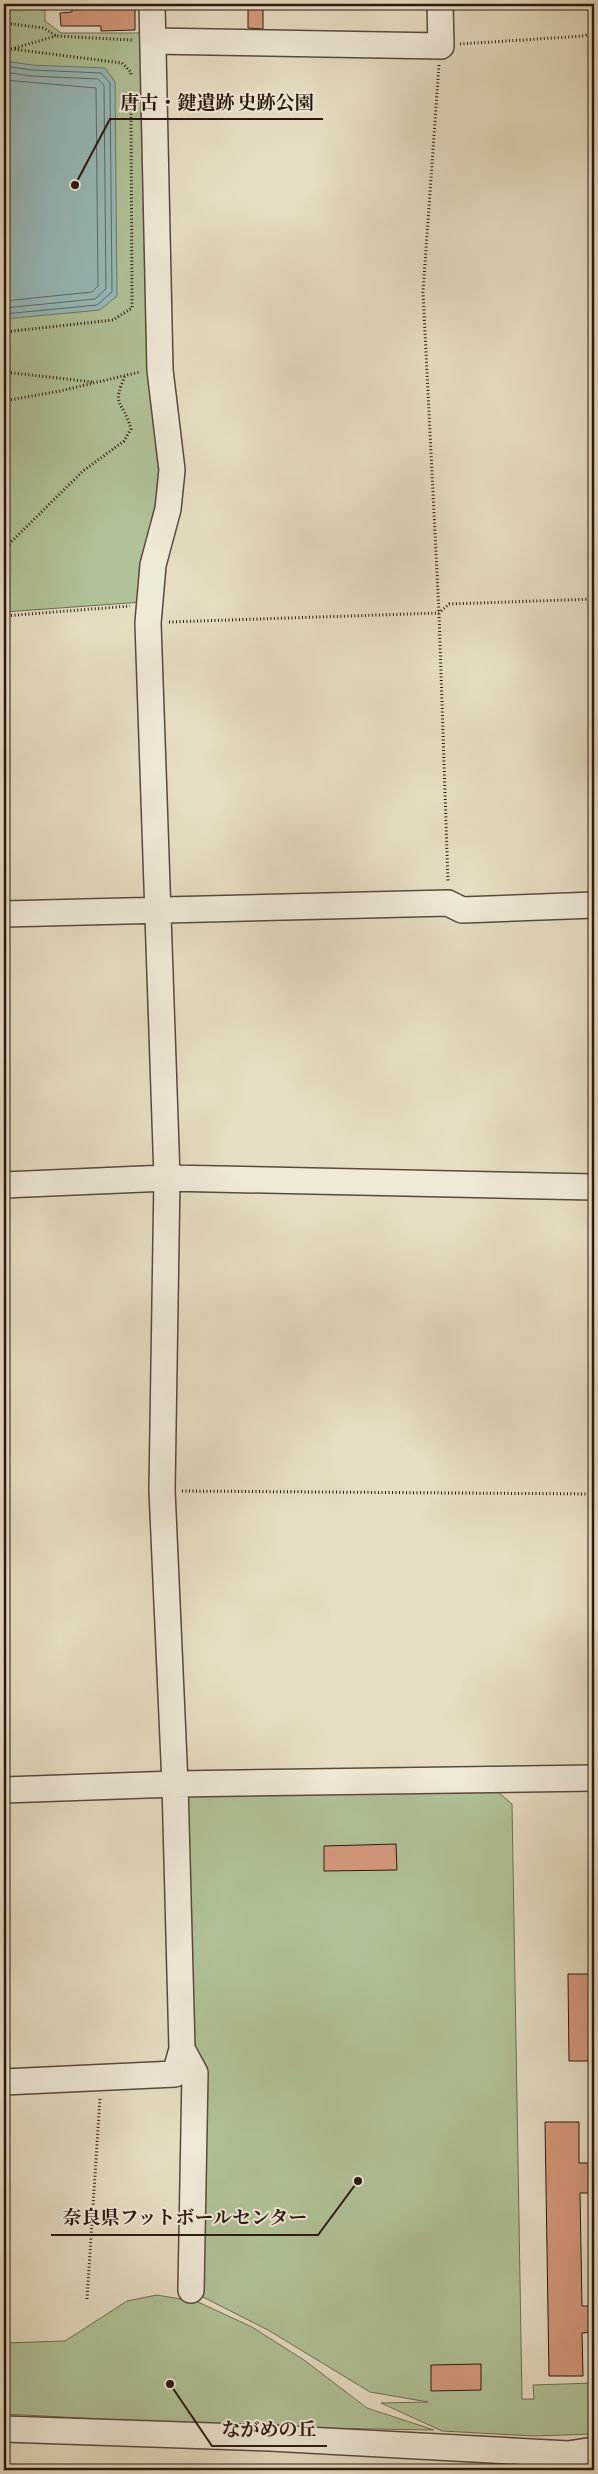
<svg xmlns="http://www.w3.org/2000/svg" width="598" height="2474" font-family="'Libre Bodoni','Noto Serif JP',serif">
  <style>
    .green { fill: #b0c297; stroke: #6e6d54 }
    .water { fill: #97baba; stroke: #6c7976 }
    .lines { fill: none; stroke-linecap: round; stroke-linejoin: round }
    .shore { stroke: #616965; stroke-width: 1 }
    .building { fill: #d5997d; stroke: #2b1810 }
    .minor-casing { stroke: #5a493c; stroke-width: 28 }
    .path { stroke: #2b1810; stroke-width: 3; stroke-dasharray: 1 2.5; stroke-linecap: butt }
    .minor { stroke: #efe9d7; stroke-width: 25 }
    .leader { fill: none; stroke: #2b1810; stroke-width: 2 }
    .callout-dot { fill: #2b1810; stroke: #efe9d7; stroke-width: 2 }
    .callout-label { font-size: 19px; text-anchor: middle; font-weight: bold; fill: #2b1810; stroke: #efe9d7; stroke-width: 4; stroke-linejoin: round; paint-order: stroke }
  </style>
  <rect width="100%" height="100%" fill="#e6ddc2"/>
  <filter id="stains"><feTurbulence type="fractalNoise" baseFrequency=".004" numOctaves="4"/><feColorMatrix values="0 0 0 0 .2 0 0 0 0 .09 0 0 0 0 .02 0 0 0 .5 -.17"/></filter>
  <radialGradient id="worn" r=".72"><stop offset=".6" stop-color="#630" stop-opacity="0"/><stop offset="1" stop-color="#630" stop-opacity=".3"/></radialGradient>
  <!-- green -->
  <path class="green" d="M4,4H45V21L61,33H144L166,470L143,602L4,612Z
    M498,1792L512,1804L522,2399H534L533,2385L594,2383V2434L534,2436L442,2431L381,2403L428,2402L370,2392L268,2330L197,2294L188,2049L186,1795Z
    M157,2295L198,2302L252,2327L304,2360L367,2408L434,2430L260,2427L4,2414V2343L65,2341L127,2301Z"/>
  <!-- water -->
  <path class="water" d="M4,61L32,65L105,68L115,82L117,296L100,310L4,319Z"/>
  <g class="lines">
    <!-- shore -->
    <path class="shore" d="M4,66L32,70L101,73L110,83L112,292L97,305L4,314
      M4,72L31,76L98,79L104,85L106,289L95,299L4,308
      M4,80L96,88L98,286L92,292L4,301"/>
  </g>
  <!-- building -->
  <path class="building" d="M72,4H135V30L101,31V26H61L60,13L72,12Z
    M248,4H263V29L248,28Z
    M396,1844L397,1870L324,1871V1846Z
    M568,1974H594V2061H569Z
    M545,2122H579V2163H594V2193H580L582,2306H594V2332L582,2333L583,2376H549Z
    M481,2364V2390L431,2391V2365Z"/>
  <g class="lines">
    <defs>
      <path id="minor" d="M153,41L441,46L440,4
        M4,914L448,903L462,910L594,905
        M4,1185L167,1178L594,1187
        M4,1790L175,1784L594,1778
        M182,2049L195,2073L191,2290
        M4,2082L175,2074L182,2049L175,1784L162,1490L167,1178L148,623L153,565L168,509L172,470L160,370L152,4
        M4,2429L270,2438L568,2454L594,2450"/>
    </defs>
    <!-- minor casing -->
    <use href="#minor" class="minor-casing"/>
    <!-- path -->
    <path class="path" d="M4,23L44,28L56,36L132,40
      M460,44L584,36L594,32
      M4,48L122,63L131,72V75
      M15,48L56,36
      M439,65L423,292L439,613L448,882
      M4,332L113,320L132,308L131,109
      M4,372L93,382
      M4,401L60,391L140,372
      M4,549L83,471L124,441L131,429C123,399 110,408 126,374
      M4,616L130,606
      M169,622L439,613L449,604L594,599
      M182,1491L594,1494
      M87,2299L100,2098"/>
    <!-- minor -->
    <use href="#minor" class="minor"/>
  </g>
  <!-- callouts -->
  <path class="leader" d="M75 185L110 119H323M358 2181L318 2235H51M170 2384L212 2446H327"/>
  <g class="callout-dot">
    <circle cx="75" cy="185" r="5"/>
    <circle cx="358" cy="2181" r="5"/>
    <circle cx="170" cy="2384" r="5"/>
  </g>
  <g class="callout-label">
    <text x="217" y="109">唐古・鍵遺跡 史跡公園</text>
    <text x="185" y="2224">奈良県フットボールセンター</text>
    <text x="269" y="2436">ながめの丘</text>
  </g>
  <!-- margin -->
  <rect width="598" height="2474" fill="none" stroke="#e6ddc2" stroke-width="20"/>
  <rect x="5" y="5" width="588" height="2464" fill="none" stroke="#2b1810" stroke-width="2.5"/>
  <rect x="10" y="10" width="578" height="2454" fill="none" stroke="#2b1810"/>
  <rect width="100%" height="100%" filter="url(#stains)"/>
  <rect width="100%" height="100%" fill="url(#worn)"/>
</svg>
